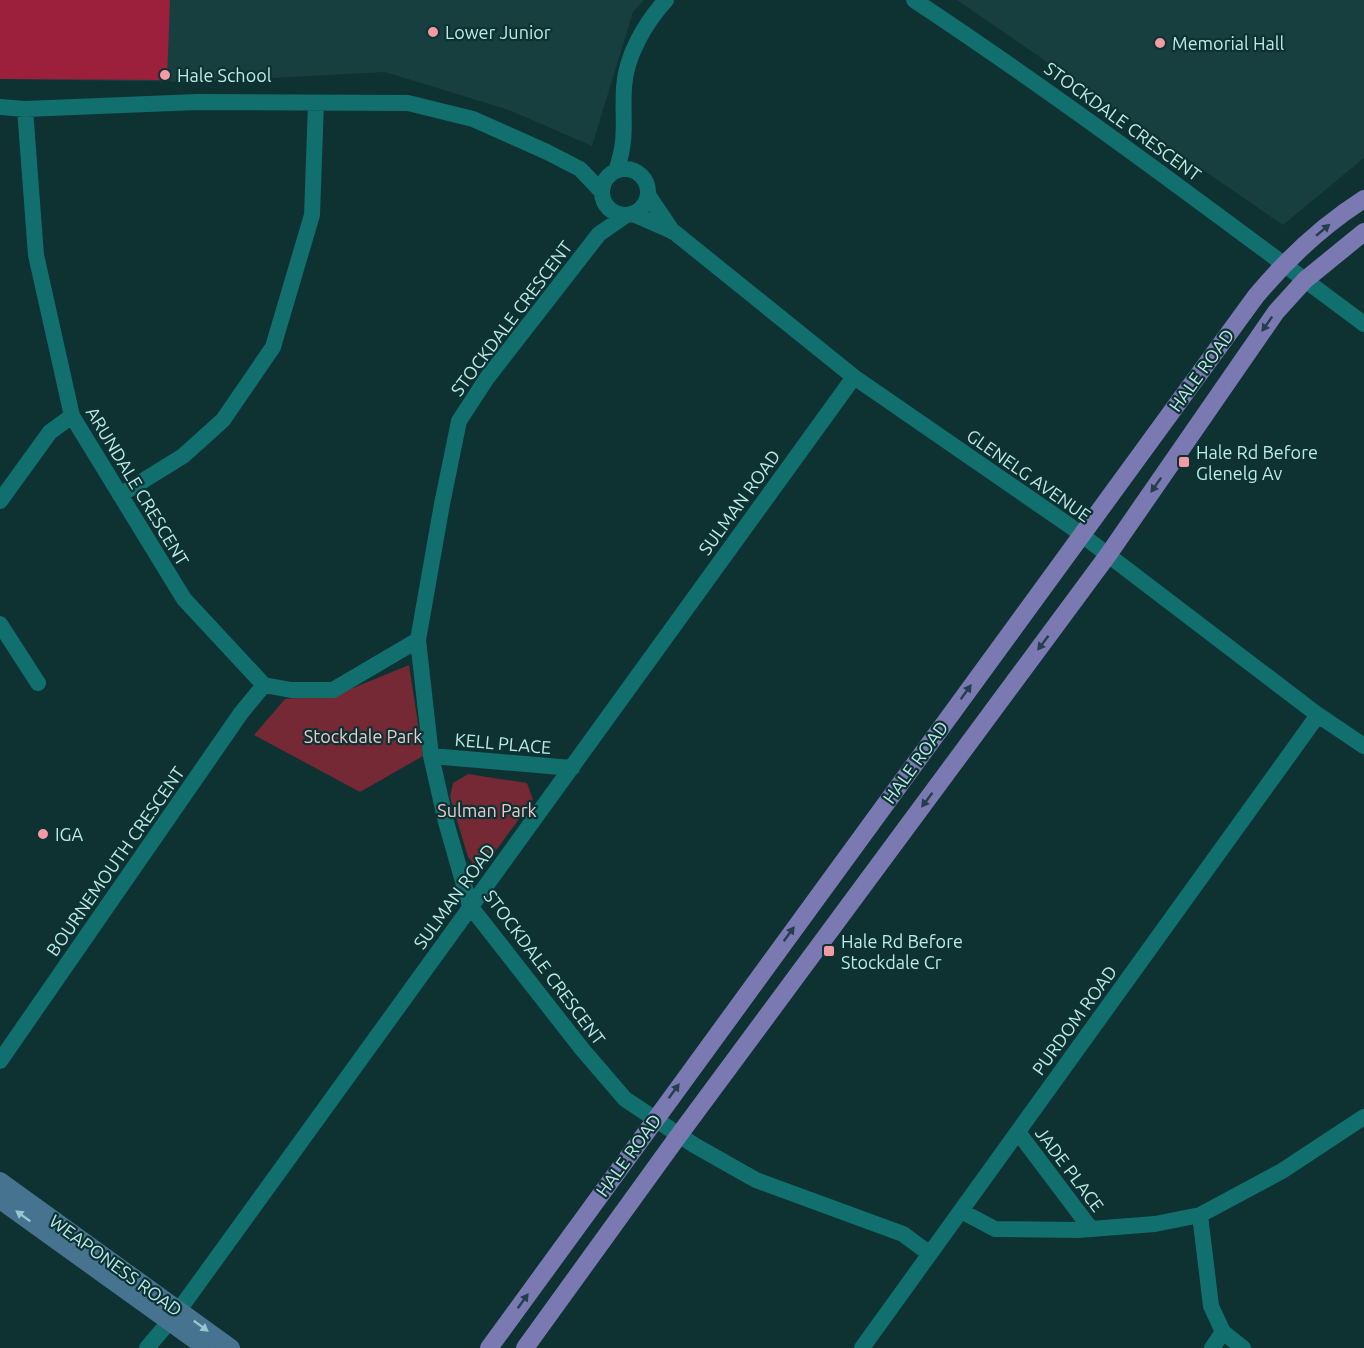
<svg xmlns="http://www.w3.org/2000/svg" width="1364" height="1348" font-family="Ubuntu,sans-serif">
  <style>
    .built { fill: #173f3f }
    .green { fill: #742935 }
    .forest { fill: #9c203c }
    .lines { fill: none; stroke-linecap: round; stroke-linejoin: round }
    .street { stroke: #116f6e; stroke-width: 16 }
    .secondary { stroke: #467490; stroke-width: 18 }
    .primary { stroke: #7a79b2; stroke-width: 18 }
    .oneway { fill: #243f4b }
    .oneway2 { fill: #97c7ce }
    .poi-dot { fill: #f49aa3; stroke: #0e3131; stroke-width: 2 }
    .labels { text-anchor: middle; dominant-baseline: central; stroke-width: 4.5; stroke-linejoin: round; paint-order: stroke }
    .poi-label { font-size: 18px; fill: #baebe9; stroke: #0e3131; text-anchor: start }
    .street-label { font-size: 18px; fill: #baebe9; stroke: #0e3131 }
    .park-label { font-size: 18px; fill: #eccacc; stroke: #0e3131 }
  </style>
  <rect width="100%" height="100%" fill="#0e3131"/>
  <!-- built -->
  <path class="built" d="M0,0H644L633,12L592,146L509,110L385,72L197,82L0,79Z
    M957,0H1364V158L1283,225Z"/>
  <!-- green -->
  <path class="green" d="M409,665L423,756L360,792L254,735L285,699L336,695Z
    M468,774L527,783L533,800L486,864L475,866L468,857L450,797L453,783Z"/>
  <!-- forest -->
  <path class="forest" d="M0,0H170L167,80L0,79Z"/>
  <g class="lines">
    <!-- street -->
    <path class="street" d="M914,0C1068,102 1215,213 1364,324
      M0,107L25,109L197,102L408,103L473,119L547,152L580,169L602,192
      M25,109L36,255L72,416L184,599L264,685L291,690H333L418,640
      M602 192a23 23 0 1 1 46 0a23 23 0 1 1-46 0Z
      M616,171C628,137 622,121 624,87C626,56 645,23 666,0
      M648,195L673,232
      M633,214L674,232L854,377L1070,526L1318,715L1364,746
      M625,216L599,234L487,378L459,421L442,504L418,640L431,756L446,822L470,906L582,1049L625,1099L694,1145L756,1180L903,1234L930,1254
      M120,495L183,456L223,420L273,347L312,215L316,103
      M0,501L50,432L72,416
      M0,624L38,683
      M431,756L572,768
      M0,1061L241,713L264,685
      M1018,1132L1091,1229
      M961,1211L995,1229L1078,1230L1155,1224L1200,1215L1282,1171L1364,1117
      M1200,1215L1211,1306L1223,1332L1243,1348
      M147,1348L179,1310L854,377
      M862,1348L1318,715
      M1212,1348L1223,1332"/>
    <!-- secondary -->
    <path class="secondary" d="M0,1181L231,1348
      M0,1200L206,1348"/>
    <!-- primary -->
    <path class="primary" d="M489,1348L1256,296C1287,259 1323,225 1364,199
      M525,1348L679,1135L1108,555L1276,312L1305,280L1364,232"/>
  </g>
  <!-- one-way arrows -->
  <defs><path id="oneway-solid" d="M-6-.8H1V-3.2L6.5 0L1 3.2V.8H-6Z" transform="scale(1.5)"/></defs>
  <g class="oneway">
    <use href="#oneway-solid" transform="translate(1323 230) rotate(-40)"/>
    <use href="#oneway-solid" transform="translate(1267 324) rotate(125)"/>
    <use href="#oneway-solid" transform="translate(1156 485) rotate(125)"/>
    <use href="#oneway-solid" transform="translate(1043 643) rotate(127)"/>
    <use href="#oneway-solid" transform="translate(966 692) rotate(-54)"/>
    <use href="#oneway-solid" transform="translate(927 800) rotate(127)"/>
    <use href="#oneway-solid" transform="translate(789 934) rotate(-54)"/>
    <use href="#oneway-solid" transform="translate(674 1091) rotate(-54)"/>
    <use href="#oneway-solid" transform="translate(523 1301) rotate(-54)"/>
  </g>
  <g class="oneway2">
    <use href="#oneway-solid" transform="translate(23 1216) rotate(-144)"/>
    <use href="#oneway-solid" transform="translate(201 1326) rotate(36)"/>
  </g>
  <!-- markers -->
  <g class="poi-dot">
    <circle cx="433" cy="32" r="6"/>
    <circle cx="1160" cy="43" r="6"/>
    <circle cx="165" cy="75" r="6"/>
    <rect x="1178" y="456" width="12" height="12" rx="3"/>
    <circle cx="43" cy="834" r="6"/>
    <rect x="823" y="945" width="12" height="12" rx="3"/>
  </g>
  <g class="labels">
    <!-- poi labels -->
    <g class="poi-label">
      <text x="445" y="32">Lower Junior</text>
      <text x="1172" y="43">Memorial Hall</text>
      <text x="177" y="75">Hale School</text>
      <text x="1196" y="452">Hale Rd Before<tspan x="1196" dy="21">Glenelg Av</tspan></text>
      <text x="55" y="834">IGA</text>
      <text x="841" y="941">Hale Rd Before<tspan x="841" dy="21">Stockdale Cr</tspan></text>
    </g>
    <!-- street labels -->
    <g class="street-label">
      <text transform="translate(1123 121) rotate(36)">STOCKDALE CRESCENT</text>
      <text transform="translate(511 318) rotate(-53)">STOCKDALE CRESCENT</text>
      <text transform="translate(1201 370) rotate(-54)">HALE ROAD</text>
      <text transform="translate(1029 475) rotate(35)">GLENELG AVENUE</text>
      <text transform="translate(138 486) rotate(59)">ARUNDALE CRESCENT</text>
      <text transform="translate(739 502) rotate(-54)">SULMAN ROAD</text>
      <text transform="translate(503 743) rotate(5)">KELL PLACE</text>
      <text transform="translate(915 762) rotate(-54)">HALE ROAD</text>
      <text transform="translate(115 861) rotate(-55)">BOURNEMOUTH CRESCENT</text>
      <text transform="translate(454 896) rotate(-54)">SULMAN ROAD</text>
      <text transform="translate(545 967) rotate(53)">STOCKDALE CRESCENT</text>
      <text transform="translate(1074 1020) rotate(-54)">PURDOM ROAD</text>
      <text transform="translate(628 1155) rotate(-54)">HALE ROAD</text>
      <text transform="translate(1070 1169) rotate(53)">JADE PLACE</text>
      <text transform="translate(116 1265) rotate(36)">WEAPONESS ROAD</text>
    </g>
    <!-- park labels -->
    <g class="park-label">
      <text x="363" y="736">Stockdale Park</text>
      <text x="487" y="810">Sulman Park</text>
    </g>
  </g>
</svg>
